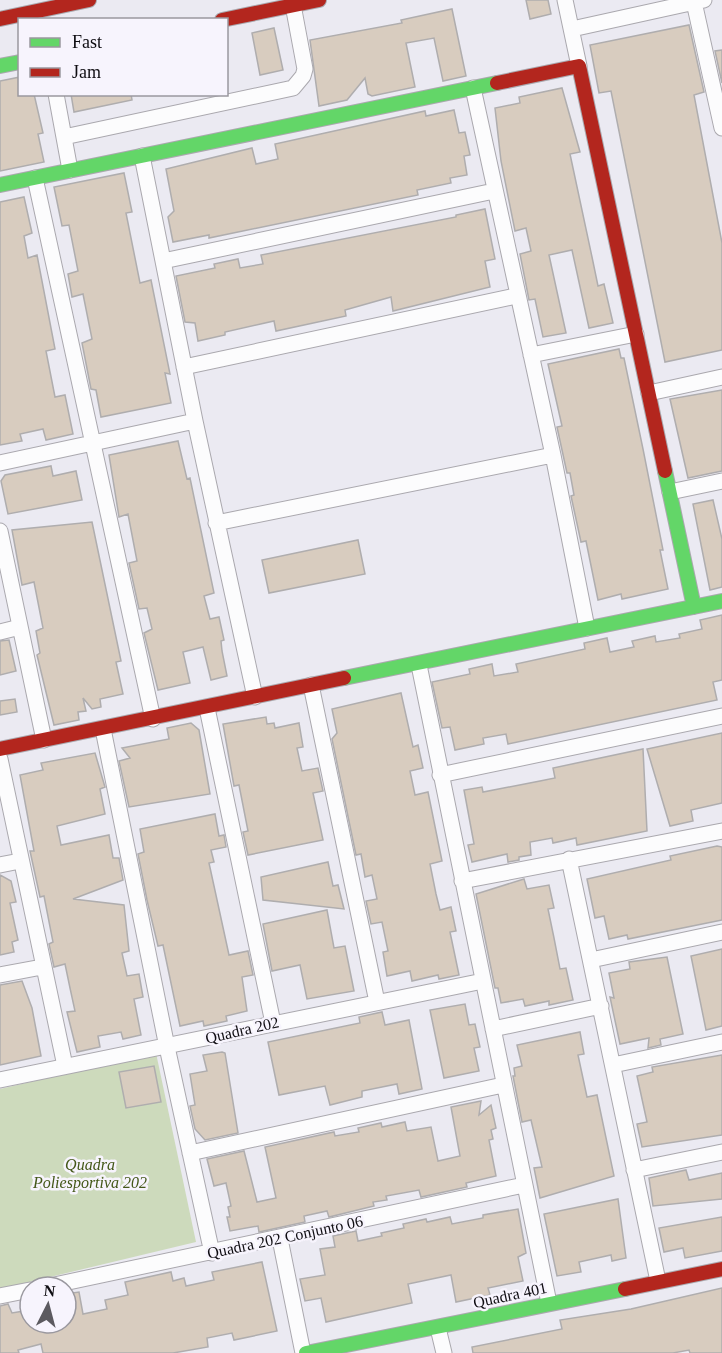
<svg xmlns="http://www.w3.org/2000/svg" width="722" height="1353" font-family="Georgia,serif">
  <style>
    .green { fill: #cddabc }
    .building { fill: #d8ccbf; stroke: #afadae; stroke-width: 1.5 }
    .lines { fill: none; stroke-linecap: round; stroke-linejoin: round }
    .street-casing { stroke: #aaa8ae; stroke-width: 17 }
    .fast-casing { stroke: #aaa8ae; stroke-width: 16 }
    .jam-casing { stroke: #aaa8ae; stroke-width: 16 }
    .street { stroke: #fcfcfd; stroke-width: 15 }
    .fast { stroke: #63d668; stroke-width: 14 }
    .jam { stroke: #b3261e; stroke-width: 14 }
    .labels { text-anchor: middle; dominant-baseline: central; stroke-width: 5; stroke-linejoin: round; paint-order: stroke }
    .street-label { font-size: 16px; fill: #0f0d12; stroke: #f7f4fd }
    .park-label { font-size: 16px; font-style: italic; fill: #445819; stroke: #f7f4fd }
  </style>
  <rect width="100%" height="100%" fill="#ebeaf2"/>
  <!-- green -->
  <path class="green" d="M156,1053L196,1242L0,1289V1089Z"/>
  <!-- building -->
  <path class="building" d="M526,0H548L551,14L530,19Z
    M452,9L466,76L443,81L434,38L406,43L415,87L372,96L368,94L365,78L347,100L319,106L310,40L402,23L401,20Z
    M689,25L704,92L694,95L722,243V350L665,362L611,91L599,93L590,45Z
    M274,28L283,70L260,75L252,33Z
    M722,50V83L715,51Z
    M20,77V94H34L43,133L38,134L44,162L0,171V81Z
    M562,88L580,152L570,154L592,257L598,286L604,284L613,323L589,328L572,250L549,255L566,333L543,337L535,299L529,300L520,254L531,251L526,228L515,231L501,161L495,108L520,103L519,97Z
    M71,94H131L132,100L74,112Z
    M454,110L459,133L465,132L470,155L464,156L467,175L450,178L451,183L417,190L418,195L209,238V235L173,242L168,217L174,211L166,169L252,148L256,164L278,159L275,144L425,111L426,116Z
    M124,173L132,212L126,213L140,283L151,280L170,374L165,373L171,403L101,417L96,390L91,389L82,343L92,339L83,294L72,297L68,274L78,271L69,225L62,226L54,187Z
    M24,197L32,233L24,236L28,258L37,255L55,349L46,351L55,397L65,395L73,434L46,440L43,429L20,434L22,441L0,445V202Z
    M485,209L495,259L485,261L490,287L393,311L391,297L345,310L346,316L276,331L274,321L225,332V335L198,341L195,323L185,322L176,276L215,268L214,264L238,259L240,268L263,264L261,255L456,217V215Z
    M619,349L621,358H624L643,449L663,550H660L668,589L622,599L621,594L598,600L586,541L581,542L571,496L574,495L570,473H567L557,427L562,426L548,364Z
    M722,390V471L688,478L670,399Z
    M178,441L187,479L190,478L214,593L204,596L210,619L219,617L224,640L221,641L222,651L227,676L211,680L203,647L183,652L190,683L158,690L144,633L152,629L147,608L139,609L129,563L137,561L128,514L119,517L109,455Z
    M51,466L53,476L76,471L82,500L8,514L1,481L5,475Z
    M713,500L722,539V587L710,590L693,504Z
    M92,522L121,661L116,662L123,694L100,699L101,707L92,709L83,698L86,711L78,712L79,720L54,725L37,655L40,653L36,631L43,628L34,582L22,585L12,530Z
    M358,540L365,574L269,593L262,560Z
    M722,615V680L713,682L717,700L508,744L506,734L483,738L484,744L455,750L450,727L442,728L432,682L470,674L469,669L492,664L494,676L518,672L516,664L585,649L584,643L607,638L610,652L634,647L632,641L655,636L656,642L680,638L679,634L702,629L700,620Z
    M9,640L16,671L0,675V641Z
    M401,693L413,747L418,745L423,768L410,771L415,795L428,792L442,861L430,864L436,894L440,910L451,907L456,931L450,932L459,975L439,979L438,975L412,981L410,971L387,976L383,952L388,951L382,922L371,924L366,901L377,899L372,875L365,877L361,854L356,855L332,739L337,733L332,709Z
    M15,699L17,712L0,715V701Z
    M266,717L267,724L274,723L275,728L299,723L303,747L297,748L302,771L318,768L323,791L313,793L323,840L248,855L243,832L248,831L239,785L234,786L223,724Z
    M191,723L199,730L210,794L129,807L119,761L130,758L122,748L169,739L167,728Z
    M722,733V803L691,810L693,821L670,826L647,749Z
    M643,749L647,831L577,845L576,838L553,843L552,838L530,842L531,855L519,857V860L508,862L507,854L472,862L468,845L474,844L464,790L482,787L483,792L540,781L555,778L553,768Z
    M95,753L105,787L100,789L105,814L57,826L61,845L109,835L113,858H119L123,880L73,899L124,905L129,951L122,953L127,976L139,974L143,997L134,999L141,1035L123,1039L121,1032L98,1036L100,1047L77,1052L67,1012L75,1011L70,988L65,964L54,967L49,944L53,942L44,896L40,897L30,851H34L20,775L43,770L41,763Z
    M215,814L219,836L224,835L226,847L211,850L214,862L209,863L229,955L248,951L253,975L242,977L247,1011L226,1016L227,1021L204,1026L203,1021L180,1026L163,945L158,946L147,900L138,854L144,852L140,829Z
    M717,846L722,847V920L628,939L627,935L609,939L604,916L595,918L587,879L671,860L670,856Z
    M328,862L333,886L338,885L344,909L263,900L261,877Z
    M0,875L11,881L16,902L10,903L18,940L12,942L14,952L0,955Z
    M524,879L527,889L549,885L554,908L548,909L554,938L560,969L566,968L573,1000L549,1005V1001L525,1006L523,999L501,1003L498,988H495L476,894Z
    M327,910L334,948L345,946L354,991L307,999L300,965L272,971L263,924Z
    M722,949V1026L706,1030L691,956Z
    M667,957L683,1034L660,1039L661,1045L648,1048L649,1038L620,1044L610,997L614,998L609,973L630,969L629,962Z
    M22,981L32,1008L41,1056L0,1065V985Z
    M465,1004L469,1025L475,1024L480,1047L474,1048L479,1071L444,1078L430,1010Z
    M382,1012L385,1025L409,1020L422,1089L399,1094L397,1084L362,1091V1097L330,1105L325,1086L279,1095L268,1042L360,1023L359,1017Z
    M580,1032L584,1054L578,1055L587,1097L597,1095L614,1176L540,1198L534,1168L542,1167L535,1137L531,1120L522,1122L513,1076H515L514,1068L522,1066L517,1045Z
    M222,1052L225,1053L238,1133L205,1140L195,1129L190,1106L195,1105L190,1074L207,1071L203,1055Z
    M722,1055V1135L642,1147L637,1124L647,1122L637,1076L653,1072L652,1067Z
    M154,1066L161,1102L126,1108L119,1072Z
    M481,1101L479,1115L491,1105L496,1128L491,1130L493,1139L489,1140L496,1176L466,1183L467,1187L421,1197L419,1190L386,1196L387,1200L373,1202L374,1206L329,1217L327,1211L304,1216L305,1222L259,1232L258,1226L230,1231L227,1217H230L228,1207L231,1206L226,1183L214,1186L207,1159L244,1151L257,1202L276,1198L265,1147L334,1132L335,1136L359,1132L358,1128L381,1123L382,1127L405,1122L407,1131L431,1127L438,1161L460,1156L451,1107Z
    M686,1170L689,1180L722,1173V1199L653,1206L649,1178Z
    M618,1199L626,1258L612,1261L611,1255L579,1262L581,1272L557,1276L544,1214Z
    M518,1209L526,1253L518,1257L523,1281L488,1288L490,1295L456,1302L451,1275L408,1284L412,1303L326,1322L321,1298L305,1301L300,1279L325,1275L320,1249L335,1247L333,1236L356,1231L358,1241L382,1236L381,1233L404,1228L403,1224L426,1219L427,1222L450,1217L452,1224L483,1218V1215Z
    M722,1217V1251L685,1258L683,1248L664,1252L659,1228Z
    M262,1262L277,1331L234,1340L232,1333L207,1338L208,1347L173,1353H43L41,1344L18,1350L19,1353H0V1306L8,1304L12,1313L30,1310V1323H66V1294L79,1292L83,1314L107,1309L105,1300L128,1295L125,1282L171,1272L173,1281L184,1278L186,1286L214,1280L212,1272Z
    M722,1288V1353H690L689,1350L673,1353H473L472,1347L562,1329L560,1320L631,1309Z"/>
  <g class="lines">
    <defs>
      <path id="street" d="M565,0L579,66
        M694,2L722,128
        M572,29L704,0
        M473,88L553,455L587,628
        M56,94L70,170
        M64,137L293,88L303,76L305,69L293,5
        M142,156L195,421L255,697
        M35,178L153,719
        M163,261L494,191
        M531,355L636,334
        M184,367L516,296
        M649,393L722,377
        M0,463L195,421
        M670,492L722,481
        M216,523L553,455
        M0,531L44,740
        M0,632L20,627
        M419,665L549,1303
        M311,685L377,1002
        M207,708L273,1023
        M103,729L167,1047L212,1253
        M0,759L65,1066
        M440,775L722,716
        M569,859L658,1281
        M0,865L20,861
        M462,881L722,831
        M591,960L722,932
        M0,975L42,967
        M493,1029L601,1006
        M613,1065L722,1042
        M0,1080L483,981
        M190,1153L503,1085
        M634,1170L722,1152
        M280,1239L303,1353
        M45,1287L524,1185
        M0,1296L30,1290
        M438,1328L444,1353"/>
      <path id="fast" d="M0,66L20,62
        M0,185L497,83
        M665,471L694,607
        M344,678L722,601
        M306,1353L625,1289"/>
      <path id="jam" d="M0,19L89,0
        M222,20L319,0
        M497,83L579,66L665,471
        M0,749L344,678
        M625,1289L722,1269"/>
    </defs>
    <!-- street casing -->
    <use href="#street" class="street-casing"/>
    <!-- fast casing -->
    <use href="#fast" class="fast-casing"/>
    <!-- jam casing -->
    <use href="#jam" class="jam-casing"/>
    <!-- street -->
    <use href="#street" class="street"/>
    <!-- fast -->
    <use href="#fast" class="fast"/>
    <!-- jam -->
    <use href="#jam" class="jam"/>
  </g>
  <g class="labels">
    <!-- street labels -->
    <g class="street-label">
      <text transform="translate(242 1030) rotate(-13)">Quadra 202</text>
      <text transform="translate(285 1237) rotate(-12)">Quadra 202 Conjunto 06</text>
      <text transform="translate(510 1295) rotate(-12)">Quadra 401</text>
    </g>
    <!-- park labels -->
    <g class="park-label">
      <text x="90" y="1164">Quadra<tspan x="90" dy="18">Poliesportiva 202</tspan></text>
    </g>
  </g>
  <!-- legend -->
  <rect x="18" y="18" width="210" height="78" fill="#f7f4fd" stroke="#9a989f" stroke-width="1.5"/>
  <rect x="30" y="38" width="30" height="9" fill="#63d668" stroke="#9a989f" stroke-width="1.5"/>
  <text x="72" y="48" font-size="18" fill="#0f0d12">Fast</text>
  <rect x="30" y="68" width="30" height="9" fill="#b3261e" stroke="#9a989f" stroke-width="1.5"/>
  <text x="72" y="78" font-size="18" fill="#0f0d12">Jam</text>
  <!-- north arrow -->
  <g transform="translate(48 1305) rotate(6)"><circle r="28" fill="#f7f4fd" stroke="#9a989f" stroke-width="1.5"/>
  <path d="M0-4.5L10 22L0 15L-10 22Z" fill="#5c5a60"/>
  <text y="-9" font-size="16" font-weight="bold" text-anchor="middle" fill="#0f0d12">N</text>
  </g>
</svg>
